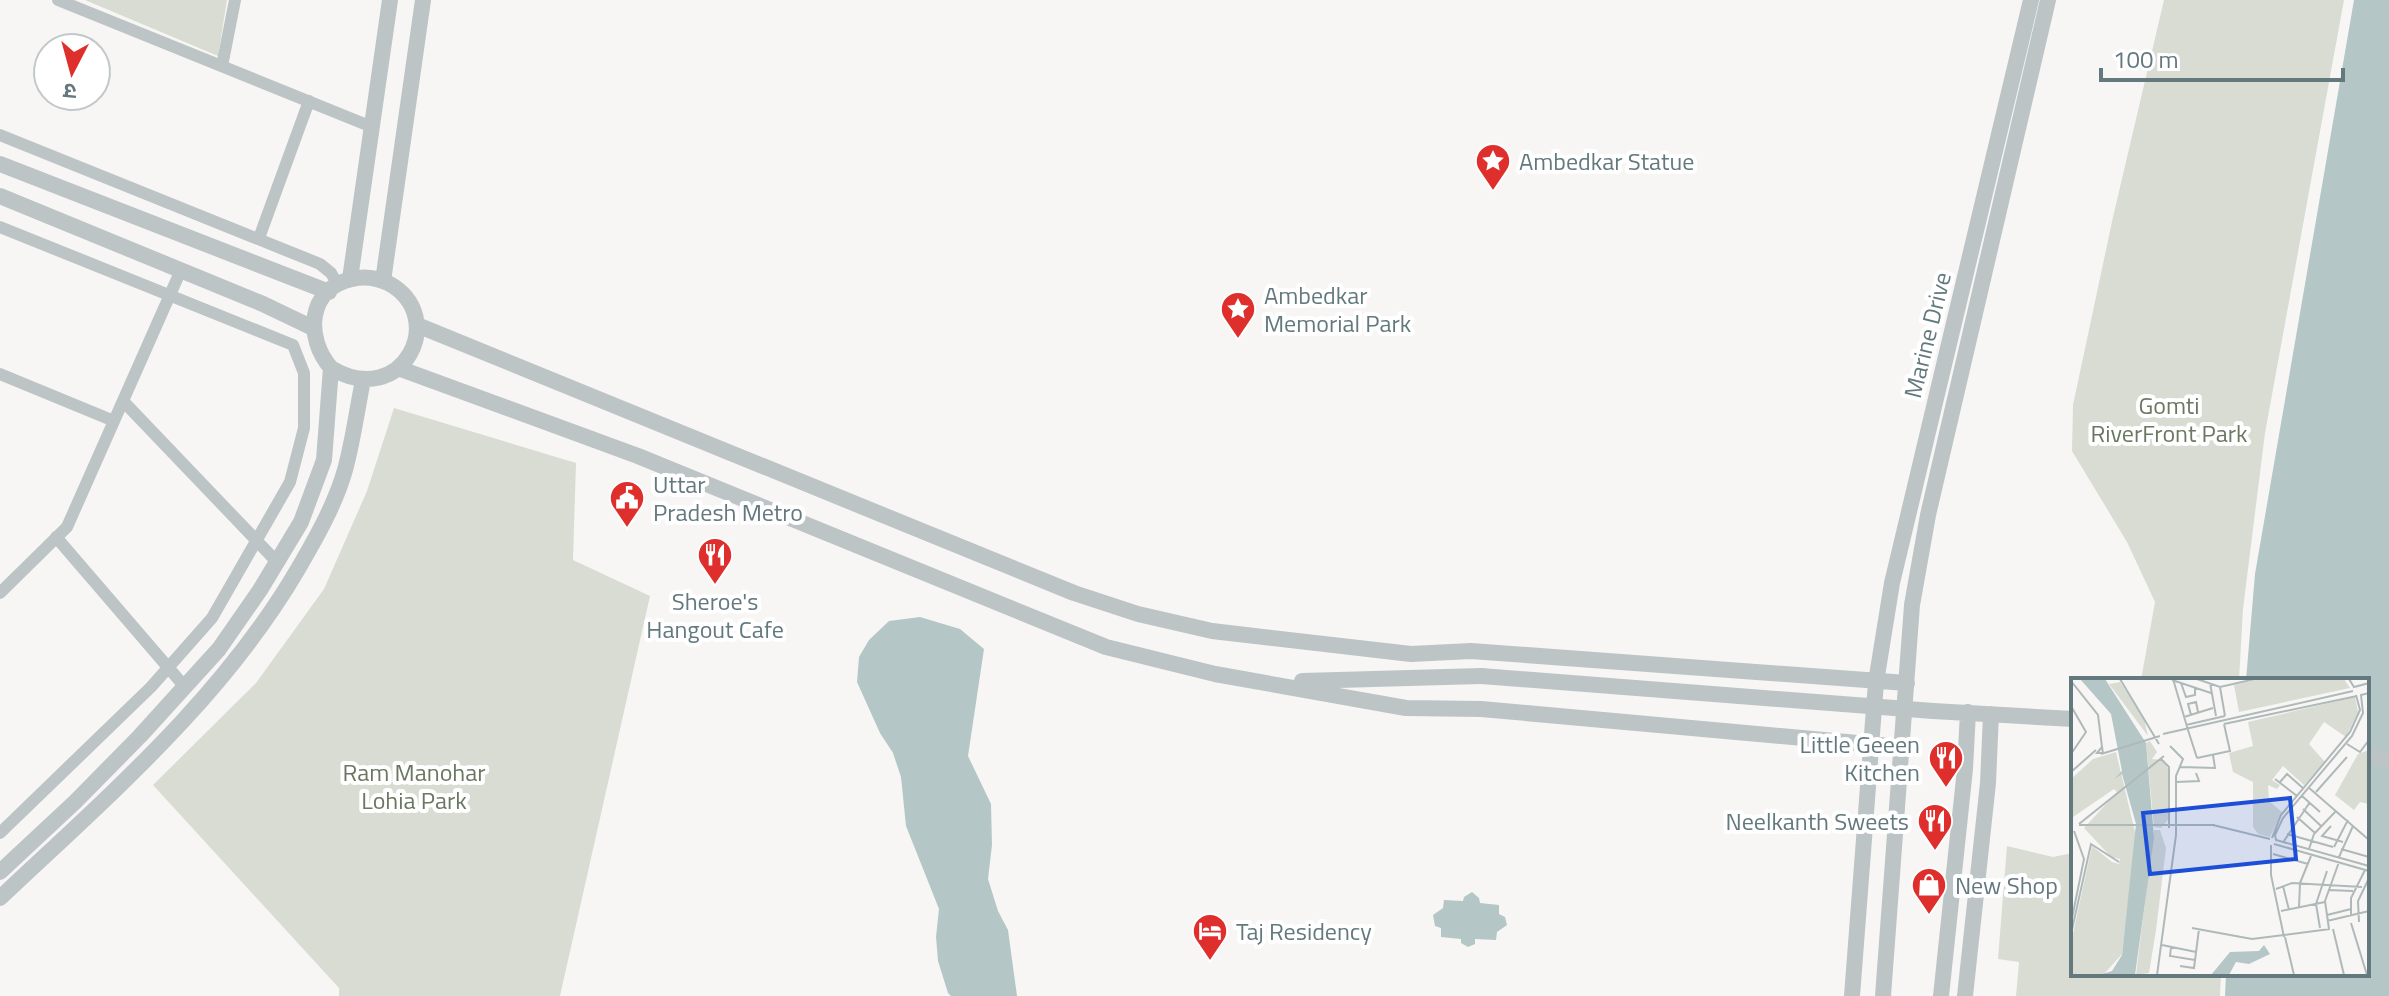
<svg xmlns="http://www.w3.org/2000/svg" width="2389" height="996" font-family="'Titillium Web','Noto Sans Devanagari',sans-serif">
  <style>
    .green { fill: #d8dcd3 }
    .water { fill: #b5c6c7 }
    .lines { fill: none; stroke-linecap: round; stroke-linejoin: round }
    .minor { stroke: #bdc4c6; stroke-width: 12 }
    .tertiary { stroke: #bdc4c6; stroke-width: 16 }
    .tertiary-bridge { stroke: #bdc4c6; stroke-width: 16 }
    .labels { text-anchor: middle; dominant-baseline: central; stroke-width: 8; stroke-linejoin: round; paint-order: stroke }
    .poi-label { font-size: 24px; fill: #63797e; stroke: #fff; text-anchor: start }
    .street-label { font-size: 24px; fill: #63797e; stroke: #fff }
    .park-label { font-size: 24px; fill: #6a7761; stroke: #fff }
    .inset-road { fill: none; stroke: #afb9ba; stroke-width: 2 }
    .view { fill: #1d4ed8; fill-opacity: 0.15; stroke: #1d4ed8; stroke-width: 4 }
    .inset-edge { fill: none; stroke: #63797e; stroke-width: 4 }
  </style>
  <rect width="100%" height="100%" fill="#f7f6f4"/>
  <!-- green -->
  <path class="green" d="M85,0H227L218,56Z
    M2164,0H2344L2265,433L2243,609L2239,680H2141L2155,602L2127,542L2072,451L2073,405L2113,217Z
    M394,408L576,463L573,560L650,596L560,996H339V988L153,785L256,683L324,589L367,491Z
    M2007,846L2053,857L2073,853V974H2221L2220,996H2016L2019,962L1998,959Z"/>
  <!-- water -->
  <path class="water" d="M2354,0H2389V996H2225L2226,974H2367V680H2246L2255,574Z
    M920,617L960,629L984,649L968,756L991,804L992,845L988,879L998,911L1008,930L1017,996H951L948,993L938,961L936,937L939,909L906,826L901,777L893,753L880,733L857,682L859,657L869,640L889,621Z
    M1472,892L1479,898L1480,903L1499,905V914L1505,917L1507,925L1497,932L1496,940L1475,939V944L1468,947L1461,943V939L1441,937V928L1435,926L1433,915L1443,908L1444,900L1463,901L1464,897Z"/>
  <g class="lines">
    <!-- minor -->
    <path class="minor" d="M58,0L372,127
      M222,66L235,0
      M0,135L320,264L331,273L338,285
      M0,227L293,345L304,373V428L290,482L212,618L151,687L0,833
      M259,238L309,101
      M0,374L114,421
      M123,401L277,562
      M56,537L185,687
      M0,593L67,527L181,270"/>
    <!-- tertiary -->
    <path class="tertiary" d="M0,164L329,292
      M0,196L263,304L313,328
      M350,279L390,0
      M383,281L423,0
      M417,325L1074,593L1138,614L1212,631L1411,654L1471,651L1907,683
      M398,368L638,456L1106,647L1215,674L1406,708L1481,709L1902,747
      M1302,681L1481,676
      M1933,711L2073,719
      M2367,756L2389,760
      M0,872L75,802L140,736L219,649L260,590L301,522L324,460L331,368C305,338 307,289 352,279C364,276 377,278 388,283C450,316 403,411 331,368
      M0,898C108,796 222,699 298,569C316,538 335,505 345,470C353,441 357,410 363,380
      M1852,996L1876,682L1892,583L2031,0
      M1883,996L1912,605L1928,515L2048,0
      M1941,996L1965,769L1968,712
      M1965,996L1988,783L1991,714"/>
    <!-- tertiary-bridge -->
    <path class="tertiary-bridge" d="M1481,676L1933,711"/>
  </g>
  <!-- icons -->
  <defs>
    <symbol id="sight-pin" viewBox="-11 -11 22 30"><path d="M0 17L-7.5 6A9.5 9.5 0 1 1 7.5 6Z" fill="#df2f2c" stroke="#fff"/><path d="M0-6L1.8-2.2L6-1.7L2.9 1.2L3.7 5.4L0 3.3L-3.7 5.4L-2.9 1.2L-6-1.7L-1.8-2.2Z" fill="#fff"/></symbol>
    <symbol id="civic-pin" viewBox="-11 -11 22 30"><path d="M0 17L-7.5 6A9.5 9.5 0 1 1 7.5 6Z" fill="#df2f2c" stroke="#fff"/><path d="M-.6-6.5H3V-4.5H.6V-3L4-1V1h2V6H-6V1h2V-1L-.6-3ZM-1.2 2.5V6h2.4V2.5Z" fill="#fff"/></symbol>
    <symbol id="restaurant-pin" viewBox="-11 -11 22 30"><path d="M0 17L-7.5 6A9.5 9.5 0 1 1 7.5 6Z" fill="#df2f2c" stroke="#fff"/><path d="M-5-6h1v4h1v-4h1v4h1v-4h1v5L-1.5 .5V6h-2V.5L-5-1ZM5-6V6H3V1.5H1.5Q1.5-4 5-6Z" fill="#fff"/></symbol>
    <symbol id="shop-pin" viewBox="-11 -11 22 30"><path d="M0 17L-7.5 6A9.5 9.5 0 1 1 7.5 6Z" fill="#df2f2c" stroke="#fff"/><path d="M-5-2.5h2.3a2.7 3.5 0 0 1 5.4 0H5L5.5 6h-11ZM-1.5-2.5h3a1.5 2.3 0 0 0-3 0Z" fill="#fff"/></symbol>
    <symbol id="hotel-pin" viewBox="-11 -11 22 30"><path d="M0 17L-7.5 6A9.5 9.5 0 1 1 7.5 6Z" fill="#df2f2c" stroke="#fff"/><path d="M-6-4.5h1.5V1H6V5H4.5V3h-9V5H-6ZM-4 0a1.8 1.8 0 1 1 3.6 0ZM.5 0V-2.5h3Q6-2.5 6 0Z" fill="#fff"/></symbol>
  </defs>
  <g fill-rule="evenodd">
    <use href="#sight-pin" x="1473" y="141" width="40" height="54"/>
    <use href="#sight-pin" x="1218" y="289" width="40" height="54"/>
    <use href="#civic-pin" x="607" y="478" width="40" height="54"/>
    <use href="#restaurant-pin" x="695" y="535" width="40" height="54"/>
    <use href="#restaurant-pin" x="1926" y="738" width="40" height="54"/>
    <use href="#restaurant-pin" x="1915" y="801" width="40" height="54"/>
    <use href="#shop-pin" x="1909" y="865" width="40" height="54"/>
    <use href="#hotel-pin" x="1190" y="911" width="40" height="54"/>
  </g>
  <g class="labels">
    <!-- poi labels -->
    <g class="poi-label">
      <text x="1519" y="161">Ambedkar Statue</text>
      <text x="1264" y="295">Ambedkar<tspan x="1264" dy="28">Memorial Park</tspan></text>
      <text x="653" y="484">Uttar<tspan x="653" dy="28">Pradesh Metro</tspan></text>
      <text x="715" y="601" text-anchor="middle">Sheroe's<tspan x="715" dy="28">Hangout Cafe</tspan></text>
      <text x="1920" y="744" text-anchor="end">Little Geeen<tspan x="1920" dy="28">Kitchen</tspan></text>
      <text x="1909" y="821" text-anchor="end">Neelkanth Sweets</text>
      <text x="1955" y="885">New Shop</text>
      <text x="1236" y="931">Taj Residency</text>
    </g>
    <!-- street labels -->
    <g class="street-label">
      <text transform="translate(1927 335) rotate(-76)">Marine Drive</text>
    </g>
    <!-- park labels -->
    <g class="park-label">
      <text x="2169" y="405">Gomti<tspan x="2169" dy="28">RiverFront Park</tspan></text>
      <text x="414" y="772">Ram Manohar<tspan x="414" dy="28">Lohia Park</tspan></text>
    </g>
  </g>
  <!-- overview -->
  <g transform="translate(2071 678)">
    <rect width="298" height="298" fill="#f7f6f4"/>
    <path d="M189,1H273L279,10L168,34L163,7ZM49,4L73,41L77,58L38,6ZM284,19L287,34L275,59L253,44L238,66L254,84L233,107L212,88L201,102L209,107L206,111L197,107L198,123L211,134L199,159L187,156L182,149V104L162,94L158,75L182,68L177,44ZM79,63L86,74L81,81L93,82L97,91V142L90,150L83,149L75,65ZM298,72V126L289,124L283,132L264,117L287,76ZM45,74L65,158L51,276L33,296L0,297V265L21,168L41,184L48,186L49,181L40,179L13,150L46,114L43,111L2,139L0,101L22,81ZM83,152H89L95,170L85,252L78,295L65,297Z" fill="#d8dcd3"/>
    <path d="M9,1H34L75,65L83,160L64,297H28L41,293L51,277L65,146L51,96L43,101L51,93L40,36ZM193,267L199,276L178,286L165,284L158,297H140L159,274L188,273Z" fill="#b5c6c7"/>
    <path class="inset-road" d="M49,1L88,66M102,1L117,52M126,1L149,9L184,1M278,1L283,9L298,5M101,2L140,15M0,3L27,37L31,69L26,75H32L31,69M110,5L115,19L124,17V10M139,5L145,38M149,9L154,38M298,15L290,17L292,35L281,58L212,140L204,157L205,162L298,188M0,28L15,54L0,76M120,37L117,26L125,24L127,34M113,39L142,30M153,46L286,18M115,47L154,38M117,52L126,80M92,56L282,13M276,66L289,74L298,62M30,76L89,58M126,80L159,73L153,46M90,81L98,89V150M109,89L144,90L142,77M0,94L25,72M204,101L226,118M105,104L128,103L125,95M209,104L216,96L233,111M237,109L298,162M245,114L276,79M231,118L249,134M232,131L250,148M226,139L244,155M8,146L93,78M8,147H144M142,147L199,161M260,148L251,158L272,164M216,156L262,169M201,160L210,137L279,54L289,32L285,17M213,163L239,124M203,166L298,193M200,167V197L213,259M263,169L277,142M238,171L243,156L265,133M270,171L298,179M202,176L237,186M268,179L282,148M212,208L218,232M205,211L221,205L291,209M257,212L282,213M228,230L229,205L240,178M210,233L254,224M256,237L280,231M280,237V220L294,192M256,243L298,233M288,244L287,223L298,200M0,245L13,181L3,153M280,245L296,297M121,250L181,261L259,251M249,250L245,226L256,193M258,251L254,223L268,184M262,251L273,297M0,256L20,166L48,184M214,259L223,297M91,267L125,274M100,269L99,278L124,282M109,288L123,290L128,251M86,297L105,157V98L112,81L99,68"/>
    <path class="view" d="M219,120L225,181L79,196L72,135Z"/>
    <rect width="298" height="298" class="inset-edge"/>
  </g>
  <!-- north arrow -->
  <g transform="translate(72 72) rotate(186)"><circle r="38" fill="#ffffff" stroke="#c1c9cb" stroke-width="2"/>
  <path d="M0-6L14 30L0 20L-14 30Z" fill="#df2f2c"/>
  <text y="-12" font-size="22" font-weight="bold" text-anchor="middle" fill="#63797e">उ</text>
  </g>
  <!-- scale -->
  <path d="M2101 68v12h242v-12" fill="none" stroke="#63797e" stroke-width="4"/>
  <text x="2113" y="68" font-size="24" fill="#63797e" stroke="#ffffff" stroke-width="6" paint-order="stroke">100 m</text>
</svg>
